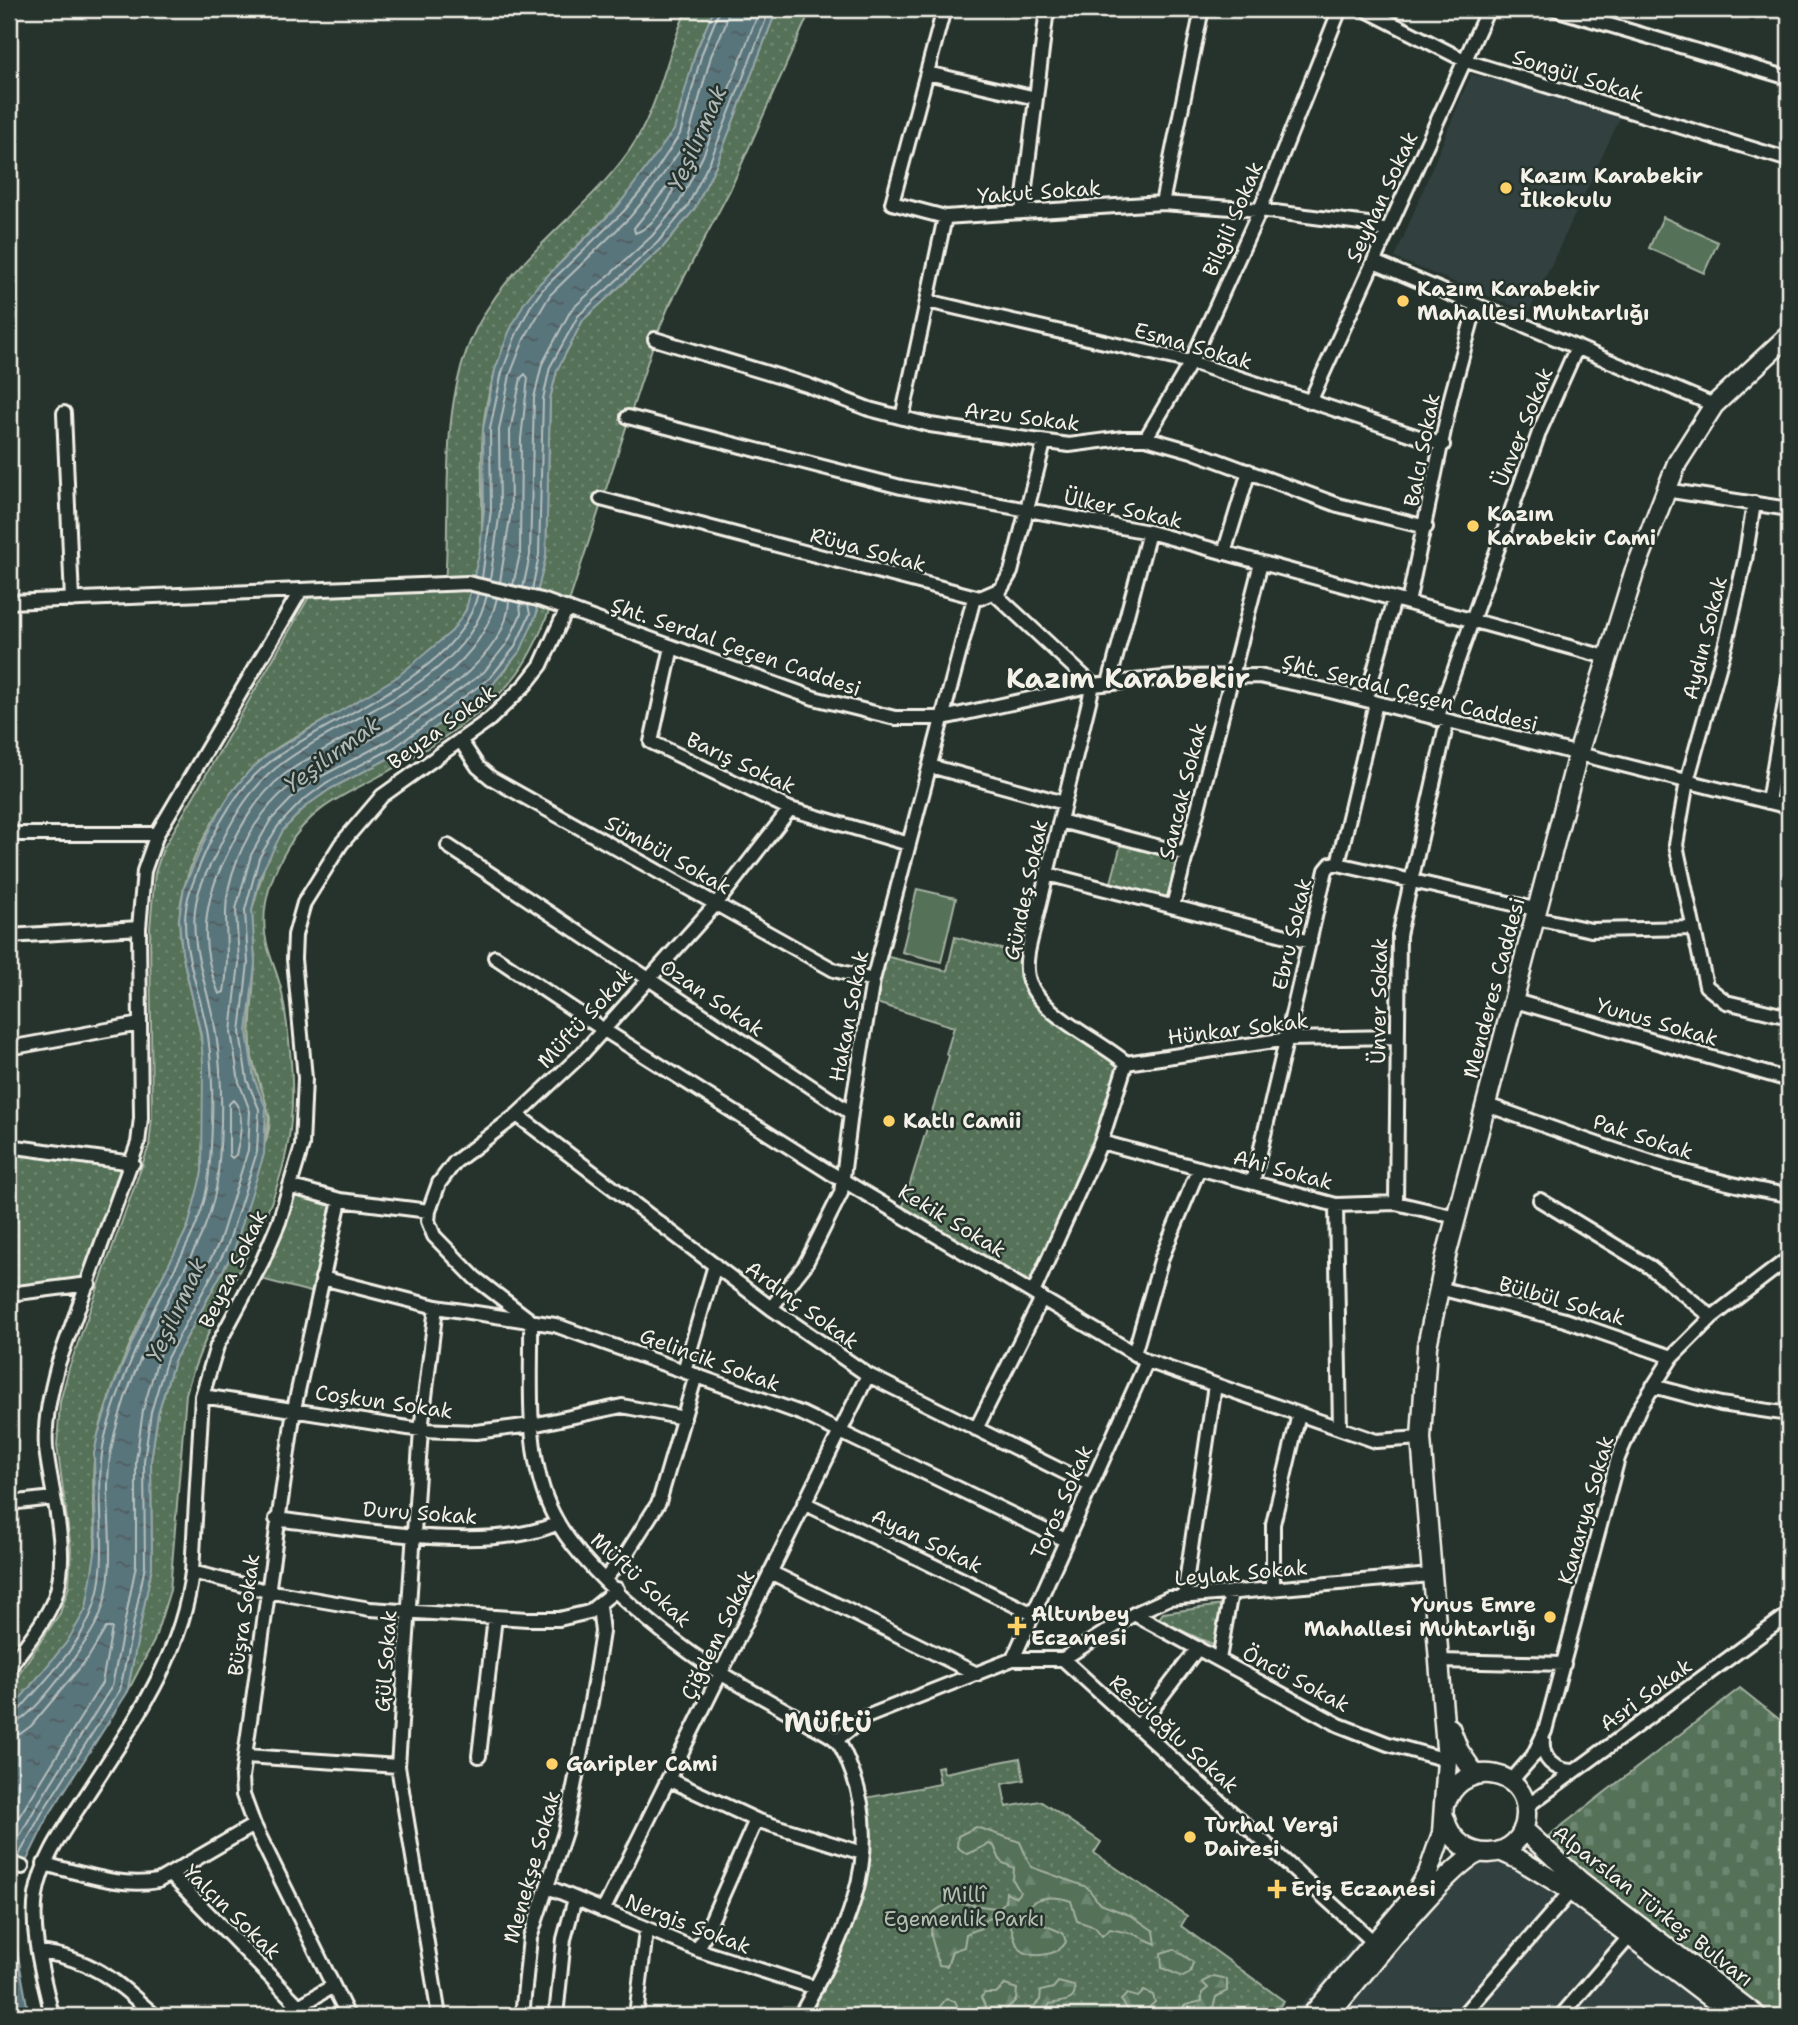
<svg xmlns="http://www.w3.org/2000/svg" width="1798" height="2025" font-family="'Shantell Sans',sans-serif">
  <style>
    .built { fill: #334141 }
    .grass { fill: url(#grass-dots); stroke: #a4b1a0; stroke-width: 2 }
    .forest { fill: url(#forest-firs); stroke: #a4b1a0; stroke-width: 2 }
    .wetland { fill: url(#wetland-marsh); stroke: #a4b1a0; stroke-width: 2 }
    .cemetery { fill: url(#cemetery-stones); stroke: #a4b1a0; stroke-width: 2 }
    .garden { fill: #547159; stroke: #a4b1a0; stroke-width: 2 }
    .water { fill: url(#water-ripples); stroke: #97a6a7; stroke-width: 2 }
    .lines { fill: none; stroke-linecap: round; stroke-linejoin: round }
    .shore { stroke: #b6bfbd; stroke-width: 2 }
    .street-casing { stroke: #f4f1e8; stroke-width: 18 }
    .secondary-casing { stroke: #f4f1e8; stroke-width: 23 }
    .street { stroke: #26332d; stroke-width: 12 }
    .secondary { stroke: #26332d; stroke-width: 18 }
    .poi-dot { fill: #ffd166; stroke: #26332d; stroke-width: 2.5 }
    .labels { text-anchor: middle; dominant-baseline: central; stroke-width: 5; stroke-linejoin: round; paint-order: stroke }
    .street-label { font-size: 21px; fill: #f4f1e8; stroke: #26332d }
    .poi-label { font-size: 21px; font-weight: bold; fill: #f4f1e8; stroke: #26332d; text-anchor: start }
    .park-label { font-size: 21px; fill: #b4beaf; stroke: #26332d }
    .water-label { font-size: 23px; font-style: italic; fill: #aeb9b7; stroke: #26332d }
    .district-label { font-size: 28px; font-weight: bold; fill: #f4f1e8; stroke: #26332d }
  </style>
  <defs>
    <pattern id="grass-dots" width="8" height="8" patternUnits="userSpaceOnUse" patternTransform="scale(1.75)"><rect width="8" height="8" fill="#547159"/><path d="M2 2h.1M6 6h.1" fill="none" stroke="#6d8671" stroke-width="1.8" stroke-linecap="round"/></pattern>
    <pattern id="forest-firs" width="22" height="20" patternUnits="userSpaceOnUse" patternTransform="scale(1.75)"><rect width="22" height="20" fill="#547159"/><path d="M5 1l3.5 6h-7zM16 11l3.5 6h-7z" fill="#6d8671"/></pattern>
    <pattern id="wetland-marsh" width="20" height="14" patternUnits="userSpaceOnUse" patternTransform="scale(1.75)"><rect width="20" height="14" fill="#547159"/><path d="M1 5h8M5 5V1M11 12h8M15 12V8" fill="none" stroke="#6d8671"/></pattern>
    <pattern id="cemetery-stones" width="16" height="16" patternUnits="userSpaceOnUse" patternTransform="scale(1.75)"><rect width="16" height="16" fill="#547159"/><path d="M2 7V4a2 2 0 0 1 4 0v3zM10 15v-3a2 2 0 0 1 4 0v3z" fill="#6d8671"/></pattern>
    <pattern id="water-ripples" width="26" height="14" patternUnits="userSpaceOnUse" patternTransform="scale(1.75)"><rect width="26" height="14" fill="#59747c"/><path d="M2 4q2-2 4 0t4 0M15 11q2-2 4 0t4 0" fill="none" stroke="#505c5e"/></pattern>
  </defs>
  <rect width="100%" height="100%" fill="#26332d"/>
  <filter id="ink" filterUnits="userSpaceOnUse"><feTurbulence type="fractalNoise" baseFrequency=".0143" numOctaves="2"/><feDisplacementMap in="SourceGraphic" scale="14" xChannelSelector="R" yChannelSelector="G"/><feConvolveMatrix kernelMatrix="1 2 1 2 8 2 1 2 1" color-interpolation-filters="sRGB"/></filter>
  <g filter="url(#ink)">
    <!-- built -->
    <path class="built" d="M1471,74L1553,94L1620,118L1529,312L1395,258Z
      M1500,1851L1735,2016H1292L1364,1932L1383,1950L1454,1871Z"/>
    <!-- grass -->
    <path class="grass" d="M687,9H714C709,25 700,38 695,54C690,70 682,118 675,129C664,148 650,170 636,186C596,233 532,278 509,334C496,364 486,397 483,429C477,491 496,577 453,630C406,686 333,711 274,750C235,776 196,843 184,888C170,937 192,985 200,1033C208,1076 206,1127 202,1171C198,1221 169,1262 147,1306C128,1347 109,1391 98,1435C84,1492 107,1554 85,1610C70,1649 35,1681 9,1712V1688L60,1613L69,1586L71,1549L57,1445L60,1402L69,1368L149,1146L152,1118L150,928L155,873L163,849L313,590L445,584C451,504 439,417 470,342C503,262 581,219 629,151C659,109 666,55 687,9Z
      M777,9H811L730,190L668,308L655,339L567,608L552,603C543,628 533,652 517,674C489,711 428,749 387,772C348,794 311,806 288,847C270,877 258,913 268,948C272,963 279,977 282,993C289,1033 295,1079 291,1120C283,1222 212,1298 186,1394L170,1590L154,1641L127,1693L152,1566L151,1461L158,1413L174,1361L234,1250L269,1129L270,1118L252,1058L250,1032L255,963L252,910L266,861L283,830L306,806L330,789L399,753L475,699L507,669L537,613L535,601L546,556L550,399L557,370L583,320L663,247L693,210L717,163Z
      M1123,837L1187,854L1173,906L1109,890Z
      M955,937L1028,956L1037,994L1126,1063L1101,1142L1033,1293L901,1213L949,1056L946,1054L954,1027L870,1001L880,955L947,971Z
      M9,1146L133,1163L89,1284L9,1294Z
      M292,1187L340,1200L318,1294L254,1277Z
      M1223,1605L1214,1645L1158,1620L1163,1613Z
      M1020,1758L1024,1780L1002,1784L1006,1807L1040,1801L1101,1842L1094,1853L1187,1916L1181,1926L1284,2001L1271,2016H800L856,1894L860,1799L940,1784L937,1767L942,1766L944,1773Z"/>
    <!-- forest -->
    <path class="forest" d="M976,1827L1020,1842L1031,1867L1087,1887L1100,1904L1132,1916L1154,1931L1156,1944L1134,1934L1110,1929L1102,1936L1095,1927L1077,1921L1071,1901C1055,1895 1026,1895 1026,1917L1063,1933L1066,1942C1059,1955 1032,1960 1020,1949C1013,1943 1015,1931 1009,1923L995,1916L984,1921L981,1928L966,1934L964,1947L952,1951L947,1966L939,1965L931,1936L932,1914C953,1894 974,1908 999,1908L1005,1902L1006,1892L1016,1897L1020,1892L1013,1880L1014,1868L1001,1862L994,1846L989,1844L967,1854L957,1847L958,1836Z
      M1174,1949L1193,1962L1190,1973L1183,1977L1162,1968L1161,1953Z
      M1214,1976L1227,1979V1991L1216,1997L1213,2008L1189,2016H1172L1186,2005L1202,2001V1993L1208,1988L1202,1982Z
      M1058,1982L1074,1986C1078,2003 1062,2001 1050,2004L1042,2016H1025L1040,2000L1041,1991L1053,1988Z
      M1005,1985L1017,1989L1016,2000L999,2016H982L986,2008L981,1997L985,1993H996Z
      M1144,1991L1153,1995L1155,2002L1140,2016H1133L1121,2000L1127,1994L1138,1997Z
      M946,1999L955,2001L962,2016H922L929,2009H938Z"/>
    <!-- wetland -->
    <path class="wetland" d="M253,977C252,1004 248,1031 252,1058C259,1092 275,1105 266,1142C268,1105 255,1091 249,1058C245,1030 249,1005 253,977Z"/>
    <!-- cemetery -->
    <path class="cemetery" d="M1740,1688L1789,1727V2016H1757L1538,1844Z"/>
    <!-- garden -->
    <path class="garden" d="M1663,217L1718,242L1704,273L1649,248Z
      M917,889L956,898L941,962L902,952Z"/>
    <!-- water -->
    <path class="water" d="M714,9H777L717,163L694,210L663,247L583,320L557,370L550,399L546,556L535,601L537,613L521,650L494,683L475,699L399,753L330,789L306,806L283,830L260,876L252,910L255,963L247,1032L254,1079L266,1108L264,1154L234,1250L174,1361L158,1413L151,1461L152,1566L127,1693L49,1815L19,1876L14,1902V1934L29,2016H9V1712L67,1642L86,1609L96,1547L94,1454L98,1435L113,1388L147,1307L188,1227L202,1172L203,1064L201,1035L182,953L179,918L184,887L211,826L230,794L249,771L270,753L397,677L452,631L466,610L480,550L484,510L483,429L495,370L509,332L524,303L538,285L618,206L674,130L696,51Z"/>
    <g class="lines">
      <!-- shore -->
      <path class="shore" d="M667,187L671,186L673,190C668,205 650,229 635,233L634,228Z
        M482,578L491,510L490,429L502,372L516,335L530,307L543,289L624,211L647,184L680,134L702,53L720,9
        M490,580L500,511L499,430L510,375L524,339L550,295L630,217L653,189L688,139L711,56L725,26L729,9
        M500,582L511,511L510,431L521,378L525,374L528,378L521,439L520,554L513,585
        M523,588L530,555L534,398L542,364L571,310L652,236L679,203L703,156L760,9
        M532,590L539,555L543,399L550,367L578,316L658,242L687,207L711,159L770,9
        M497,598C476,690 353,724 285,774C255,797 238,831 222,865C202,909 200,947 219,994L224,992C229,965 226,940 226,912C226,879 243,840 263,814C291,775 332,762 372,739C418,712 508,659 509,601
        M233,1100C246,1112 240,1139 236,1155L232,1158L229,1155V1104Z
        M9,1716L17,1713C42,1683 76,1651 91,1614C115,1556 90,1492 106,1433C117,1391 135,1350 153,1311C174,1265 205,1225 209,1173C213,1129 214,1079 208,1036C201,989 173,936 191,888C205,849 225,805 255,775C314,717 457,684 478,593
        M9,1725C32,1723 91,1638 100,1615C121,1561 101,1505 111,1451C119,1404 141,1356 161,1314C183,1267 214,1226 218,1173C222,1129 223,1078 216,1034C210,991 188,947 196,903C199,886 208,869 216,854C231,821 248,791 276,768C339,717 466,685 487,595
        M9,1735L20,1734L31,1726L88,1658L106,1628H112L102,1683L9,1833
        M9,1855L36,1807L112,1686L136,1565V1461L143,1410L159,1355L219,1243L248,1150L250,1111L239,1082L231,1032L239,963L236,909L251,855L270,821L296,794L322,776L390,740L484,672L508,642L521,614L520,603
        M18,1857L43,1811L120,1690L145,1566L144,1461L151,1412L167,1358L227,1247L257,1152L259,1109L247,1080L240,1032L248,963L245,910L259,858L278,826L302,801L326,783L395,747L490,678L515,647L530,614L528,605"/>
      <defs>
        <path id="street" d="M944,9L892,203L945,217L1162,203L1260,210L1368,224L1387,232
          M1364,9L1466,61L1789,160
          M1555,9L1789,78
          M927,73L1036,98
          M1162,203L1202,9
          M1022,212L1047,9
          M1374,262L1714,405
          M927,301L1191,362L1443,445
          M655,339L807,385L869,409L930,425L1069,445L1123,438H1146L1192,451L1338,505L1426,527
          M1310,402L1488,9
          M64,413L72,600
          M628,417L901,487L1149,532L1606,657
          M902,418L945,217
          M1146,438L1191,362L1260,210L1340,9
          M1665,490L1789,509
          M601,499L980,598L1001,589L1011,572L1044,443
          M1754,503L1745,560L1726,643L1687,781L1676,845L1706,986L1726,1002L1789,1017
          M1224,553L1249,471
          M994,593L1093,685L1035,923C1031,940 1024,960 1028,977C1036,1013 1100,1040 1126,1063
          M9,602L468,583L542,600L814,698L895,718H943L1093,685L1174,677L1259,676L1326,690L1789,807
          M1408,603L1451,397L1476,305
          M672,647L651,742L790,809L909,844
          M1109,683L1149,532
          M1366,700L1394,599
          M1437,719L1540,430L1577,347
          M460,740L478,767L491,778L834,970L873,980
          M930,766L1064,803
          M1768,802L1789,679
          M790,809L716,904L581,1055L517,1115L455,1162L439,1183L429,1211L428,1221L434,1236L475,1278L531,1321C532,1384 524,1457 553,1514C582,1573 682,1652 739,1684C762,1697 785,1710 808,1723C816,1728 828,1733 835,1739C843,1746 848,1762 852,1772C886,1858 841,1942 800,2016
          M1060,821L1187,854
          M9,834H157
          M448,846L851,1113
          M1338,864L1539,910
          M1047,874L1310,942
          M1173,906L1261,563
          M1536,918L1591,930L1694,928
          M9,936L139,928
          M495,957L604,1030L829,1172L1147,1361L1376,1441L1421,1438
          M1515,1001L1789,1080
          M9,1048L140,1024
          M1126,1063L1288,1039L1397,1037
          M1487,1105C1586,1140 1685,1179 1789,1195
          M517,1115L771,1308L868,1375L1090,1485
          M1101,1142L1336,1205L1396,1203L1456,1217
          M9,1146L133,1163
          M1253,1182L1326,870L1331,864H1338L1376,703
          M292,1187L340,1200L429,1211
          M340,1200L294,1409L242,1777L243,1795L254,1825L348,2016
          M1540,1200L1650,1267L1712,1317
          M1396,1203L1399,935L1447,722
          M1336,1205L1340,1428
          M322,1278L436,1307L555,1325L803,1414L1065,1540
          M1439,1288L1565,1320L1672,1357
          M1033,1293L1101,1142L1126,1063
          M9,1294L89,1284
          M436,1307L421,1430L398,1766L439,2016
          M771,1308L805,1265L841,1193L851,1113L873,980L974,598
          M1134,1354L1162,1257L1199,1168
          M684,1371L715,1265
          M1653,1386L1721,1404L1789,1414
          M202,1396L421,1430L476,1432L532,1425L622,1406L684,1418
          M976,1429L1042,1298
          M9,1503L53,1498
          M804,1503L1033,1614
          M276,1519C353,1528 489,1555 558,1523
          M192,1572L267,1591L370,1609L527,1619H559L589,1612L617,1589
          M770,1572L977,1674
          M605,1579L628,1551L659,1502L696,1375
          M1273,1590V1524L1299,1414
          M1184,1596L1215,1385
          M1134,1614L1339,1725L1388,1744L1447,1760
          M1013,1659L1147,1361
          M1063,1659L1378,1946
          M1219,1659L1231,1592
          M1439,1661L1564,1664
          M9,1668C24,1646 45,1623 55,1597C71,1552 51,1494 46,1448C44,1420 51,1391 58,1364L138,1143L141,1118L139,928L144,871L157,834L301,590
          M1138,1727L1198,1648
          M1543,1739C1541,1759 1554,1771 1574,1771
          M836,1740L866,1717L1013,1659H1063L1134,1614L1169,1598L1431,1575
          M245,1756L398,1766
          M479,1756L495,1617
          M668,1779L756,1820L862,1853
          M1511,1781L1533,1756L1545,1731L1618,1458L1639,1409L1672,1357L1712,1317L1789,1258
          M1526,1807L1789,1614
          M9,1863L22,1867
          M44,1864C81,1873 121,1888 158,1881L254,1825
          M170,1874L299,2006
          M548,1887L698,1950L816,1988
          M603,1911L868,1375
          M698,1950L756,1820
          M39,1952C92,1958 117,1982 155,2016
          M52,2016C44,1978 30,1935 36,1895C42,1858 66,1827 86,1796C131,1726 182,1658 192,1572L202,1396L217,1346L262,1262L279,1222L302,1146L305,1078L294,959L295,935L304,903L341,844L382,796L490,719L526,684L541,665L567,608
          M293,2016L299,2006L333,1986
          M522,2016L530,1938L565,1832L591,1702L602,1632L599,1606
          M556,2016L564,1939L575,1899
          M636,2016L646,1931
          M1462,2016L1571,1891
          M1561,2016L1630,1936"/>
        <path id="secondary" d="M1450,1728L1459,1751L1475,1774
          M1445,1819C1457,1866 1524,1864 1526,1815C1528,1769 1466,1759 1448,1798
          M1523,1829L1580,1881L1757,2016
          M1500,1851L1520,1860L1571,1891L1735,2016
          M1311,2016L1414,1896L1428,1873L1442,1833L1447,1760L1421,1438L1427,1346L1446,1256L1578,754L1634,573L1677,463L1714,405L1789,335
          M1328,2016C1356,1984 1446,1865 1479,1853"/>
      </defs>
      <!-- street casing -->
      <use href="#street" class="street-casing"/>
      <!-- secondary casing -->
      <use href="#secondary" class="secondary-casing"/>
      <!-- street -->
      <use href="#street" class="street"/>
      <!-- secondary -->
      <use href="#secondary" class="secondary"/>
    </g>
  </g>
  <!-- markers -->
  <g class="poi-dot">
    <circle cx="1506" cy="188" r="7"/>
    <circle cx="1403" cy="301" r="7"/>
    <circle cx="1473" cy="526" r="7"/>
    <circle cx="889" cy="1121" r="7"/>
    <circle cx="1550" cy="1617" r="7"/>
    <path d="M1013.5 1615.5h7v7h7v7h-7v7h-7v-7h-7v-7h7z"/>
    <circle cx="552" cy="1764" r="7"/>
    <circle cx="1190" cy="1837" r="7"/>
    <path d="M1273.5 1878.5h7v7h7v7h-7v7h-7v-7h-7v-7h7z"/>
  </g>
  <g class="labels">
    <!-- street labels -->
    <g class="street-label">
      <text transform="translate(1578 76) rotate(17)">Songül Sokak</text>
      <text transform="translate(1039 192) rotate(-4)">Yakut Sokak</text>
      <text transform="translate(1382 197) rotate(-65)">Seyhan Sokak</text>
      <text transform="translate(1233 219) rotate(-67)">Bilgili Sokak</text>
      <text transform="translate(1193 346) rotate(16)">Esma Sokak</text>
      <text transform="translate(1022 417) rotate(7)">Arzu Sokak</text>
      <text transform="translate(1523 427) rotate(-68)">Ünver Sokak</text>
      <text transform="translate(1422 450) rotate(-79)">Balcı Sokak</text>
      <text transform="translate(1123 509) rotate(12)">Ülker Sokak</text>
      <text transform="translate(868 550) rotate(15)">Rüya Sokak</text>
      <text transform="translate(1705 638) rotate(-76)">Aydın Sokak</text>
      <text transform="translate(736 647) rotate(19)">Şht. Serdal Çeçen Caddesi</text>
      <text transform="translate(1410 693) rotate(14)">Şht. Serdal Çeçen Caddesi</text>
      <text transform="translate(442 727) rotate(-36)">Beyza Sokak</text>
      <text transform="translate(741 763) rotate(25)">Barış Sokak</text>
      <text transform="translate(1183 791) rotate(-76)">Sancak Sokak</text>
      <text transform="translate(668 855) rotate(29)">Sümbül Sokak</text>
      <text transform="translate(1026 890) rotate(-78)">Gündeş Sokak</text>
      <text transform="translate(1292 934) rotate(-77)">Ebru Sokak</text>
      <text transform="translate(1494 988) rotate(-75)">Menderes Caddesi</text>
      <text transform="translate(712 998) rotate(34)">Ozan Sokak</text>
      <text transform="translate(1379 1001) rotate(-89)">Ünver Sokak</text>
      <text transform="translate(849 1016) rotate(-79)">Hakan Sokak</text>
      <text transform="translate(585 1018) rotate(-47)">Müftü Sokak</text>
      <text transform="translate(1657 1022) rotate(16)">Yunus Sokak</text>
      <text transform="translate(1238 1029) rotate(-7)">Hünkar Sokak</text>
      <text transform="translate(1643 1137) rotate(18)">Pak Sokak</text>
      <text transform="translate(1283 1170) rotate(15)">Ahi Sokak</text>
      <text transform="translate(952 1221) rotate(31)">Kekik Sokak</text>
      <text transform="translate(233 1269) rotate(-64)">Beyza Sokak</text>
      <text transform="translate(1562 1301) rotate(16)">Bülbül Sokak</text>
      <text transform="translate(802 1305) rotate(36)">Ardınç Sokak</text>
      <text transform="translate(710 1360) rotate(20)">Gelincik Sokak</text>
      <text transform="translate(384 1402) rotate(8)">Coşkun Sokak</text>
      <text transform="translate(1062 1502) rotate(-66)">Toros Sokak</text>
      <text transform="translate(1586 1510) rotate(-74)">Kanarya Sokak</text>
      <text transform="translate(420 1513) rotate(4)">Duru Sokak</text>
      <text transform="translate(927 1541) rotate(26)">Ayan Sokak</text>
      <text transform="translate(1241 1573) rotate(-5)">Leylak Sokak</text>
      <text transform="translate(641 1580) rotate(43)">Müftü Sokak</text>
      <text transform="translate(244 1615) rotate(-82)">Büşra Sokak</text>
      <text transform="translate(718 1635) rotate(-64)">Çiğdem Sokak</text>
      <text transform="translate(386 1661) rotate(-86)">Gül Sokak</text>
      <text transform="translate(1296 1679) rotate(28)">Öncü Sokak</text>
      <text transform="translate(1646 1695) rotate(-36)">Asri Sokak</text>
      <text transform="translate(1174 1734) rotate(42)">Resüloğlu Sokak</text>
      <text transform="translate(532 1867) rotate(-74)">Menekşe Sokak</text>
      <text transform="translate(1653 1906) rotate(38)">Alparslan Türkeş Bulvarı</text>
      <text transform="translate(232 1912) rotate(44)">Yalçın Sokak</text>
      <text transform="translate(688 1924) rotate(21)">Nergis Sokak</text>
    </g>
    <!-- poi labels -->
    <g class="poi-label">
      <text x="1520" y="176">Kazım Karabekir<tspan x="1520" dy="24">İlkokulu</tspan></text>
      <text x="1417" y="289">Kazım Karabekir<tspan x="1417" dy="24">Mahallesi Muhtarlığı</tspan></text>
      <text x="1487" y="514">Kazım<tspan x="1487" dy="24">Karabekir Cami</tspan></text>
      <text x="903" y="1121">Katlı Camii</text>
      <text x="1536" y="1605" text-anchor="end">Yunus Emre<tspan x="1536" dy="24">Mahallesi Muhtarlığı</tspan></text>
      <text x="1031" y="1614">Altunbey<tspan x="1031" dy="24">Eczanesi</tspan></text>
      <text x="566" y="1764">Garipler Cami</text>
      <text x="1204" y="1825">Turhal Vergi<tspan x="1204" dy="24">Dairesi</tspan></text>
      <text x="1291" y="1889">Eriş Eczanesi</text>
    </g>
    <!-- park labels -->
    <g class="park-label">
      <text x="964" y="1895">Millî<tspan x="964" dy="24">Egemenlik Parkı</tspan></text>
    </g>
    <!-- water labels -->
    <g class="water-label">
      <text transform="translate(697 138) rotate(-66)">Yeşilırmak</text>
      <text transform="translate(332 754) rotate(-36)">Yeşilırmak</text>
      <text transform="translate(176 1310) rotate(-65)">Yeşilırmak</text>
    </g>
    <!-- district labels -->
    <g class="district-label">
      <text x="1128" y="678">Kazım Karabekir</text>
      <text x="828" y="1722">Müftü</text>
    </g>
  </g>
  <!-- margin -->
  <rect width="1798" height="2025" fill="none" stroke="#26332d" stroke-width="35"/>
  <rect x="18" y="18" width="1763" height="1990" fill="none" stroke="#f4f1e8" stroke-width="2.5" filter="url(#ink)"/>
</svg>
